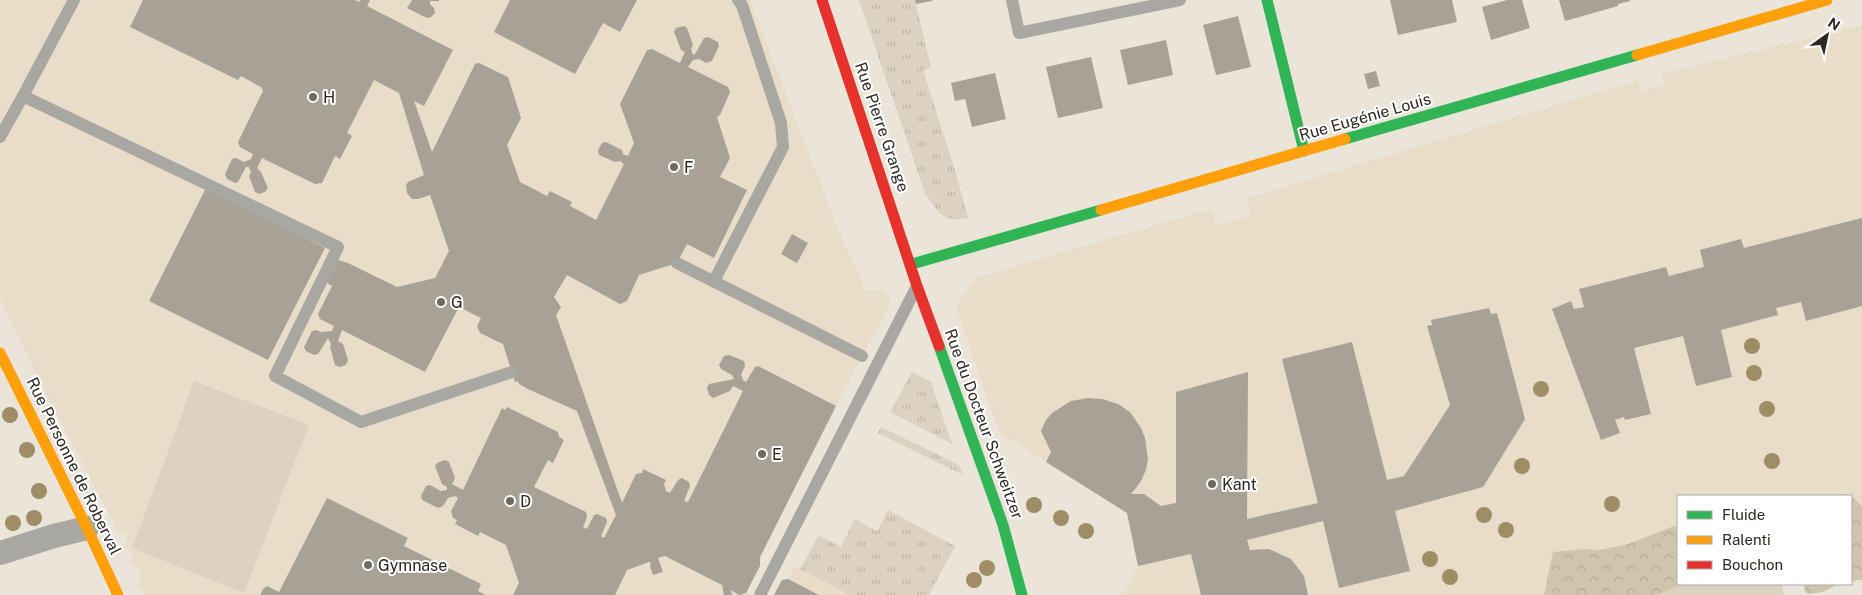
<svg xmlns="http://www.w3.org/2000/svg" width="1862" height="595" font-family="'Public Sans',sans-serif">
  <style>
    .built { fill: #e9ddca }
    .grass { fill: url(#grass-tufts) }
    .forest { fill: url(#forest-crowns) }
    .park { fill: #ddd2c1 }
    .building { fill: #a7a196 }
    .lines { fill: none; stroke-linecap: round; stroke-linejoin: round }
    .lane { stroke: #a9a7a2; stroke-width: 12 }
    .street { stroke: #a9a7a2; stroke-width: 24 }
    .fast { stroke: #30b455; stroke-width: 11 }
    .slow { stroke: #ff9f0a; stroke-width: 11 }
    .jam { stroke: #e5322d; stroke-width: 11 }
    .tree { fill: #9f8d65 }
    .poi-dot { fill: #6f6a61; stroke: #fff; stroke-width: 2 }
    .labels { text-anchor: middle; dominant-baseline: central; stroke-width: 4; stroke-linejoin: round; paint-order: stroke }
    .poi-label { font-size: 16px; fill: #2d2821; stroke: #fff; text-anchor: start }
    .street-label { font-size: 16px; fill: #2d2821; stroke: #fff }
  </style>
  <defs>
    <pattern id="grass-tufts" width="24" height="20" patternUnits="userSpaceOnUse" patternTransform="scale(1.25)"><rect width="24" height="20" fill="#ddd2c1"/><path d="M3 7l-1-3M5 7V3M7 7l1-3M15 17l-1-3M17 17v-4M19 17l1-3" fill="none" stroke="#beb4a6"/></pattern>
    <pattern id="forest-crowns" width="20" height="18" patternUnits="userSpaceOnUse" patternTransform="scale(1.25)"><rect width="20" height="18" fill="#d1c4ac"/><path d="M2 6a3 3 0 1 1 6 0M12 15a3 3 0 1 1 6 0" fill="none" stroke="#b4a894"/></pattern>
  </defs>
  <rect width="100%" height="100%" fill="#eae4d9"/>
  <!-- built -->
  <path class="built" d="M0,0H750L837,226L865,290H885L891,302L836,406L761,557L760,566L746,592L751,595H145L138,583L142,571L130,564L134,554L124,547L128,535L117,530L33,367L0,298Z
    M1862,25V506L1851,511V496H1678V584L1657,595H1122L1138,566L1127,513L999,432L956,307L975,278L1210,209L1217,226L1250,215L1247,198L1638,80L1641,92L1664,84L1662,74Z
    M795,566L800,569L850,595H774L782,580L788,579Z"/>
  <!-- grass -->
  <path class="grass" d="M859,0H915L931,68L923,70L955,170L968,218C942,223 938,212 925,193Z
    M912,372L931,382L952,444L890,412Z
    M881,427L959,465L963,475L878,433Z
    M888,510L955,546L929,595H850L800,569L819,535L841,547L855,519L877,531Z"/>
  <!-- forest -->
  <path class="forest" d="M1841,494L1850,495L1862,506V580L1851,581V496H1836Z
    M1674,526L1678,527V584H1722L1720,595H1544L1553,552L1586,549L1599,550L1628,544Z
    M1803,584H1838C1825,591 1821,595 1806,593Z"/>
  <!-- park -->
  <path class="park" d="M194,381L309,425L244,593L132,548Z
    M1683,584H1782L1784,595H1657Z"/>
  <!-- building -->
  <path class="building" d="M143,0H355L359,2L360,0H370L367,6L453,50L424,106L414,101L432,152L475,64L479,63L508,77L521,118L507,145L520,182L547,196L550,191L572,202L570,206L596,220L624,164L620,161L615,162L599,155L598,150L602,143L606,142L622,150L623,154L628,156L634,143L620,104L647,50L652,49L680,63L685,52L681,50L674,32L676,28L684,26L687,28L693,45L691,49L693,55L695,54L704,38L708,37L718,42L719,46L712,61L706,63L699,59L693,60L688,67L728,87L730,92L720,115L717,117L730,158L720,177L747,190L714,258L687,244L677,263L639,275L627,301L620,304L567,275L554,297L561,307L556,315L622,503L636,474L642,473L643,469L666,480L664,484L666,491L670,493L678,480L682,478L689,482L690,486L684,501L688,502L743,391L733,386L730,391L713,398L709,395L707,388L709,384L734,379L732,375L721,369L719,365L724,356L729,355L744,361L745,366L741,375L743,380L746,382L755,367L758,366L836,406L760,557V566L746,593L739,595L731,590L732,595H724L722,585L665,556L658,558L663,572L653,575L650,566L651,563L649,562L627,570L615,595H513L519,583L506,545L480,532L478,536L455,524L457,520L453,518L451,511L458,498L455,496L448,498L443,506L438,508L422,500L421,496L426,486L430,485L441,491L447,490V487L442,484L435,466L437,463L445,460L449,462L455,478L452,484L463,490L502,408L505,410L507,407L558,432L559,437L564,440L553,463L548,460L534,487L586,512L587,517L583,527L587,529L594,515L597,514L606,518L607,522L601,536L604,538L616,515L577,411L528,389L519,384L518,381L515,382L503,344L480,333L477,326L481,318L459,307L425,372L342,330L338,341L343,344L348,360L346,365L339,367L335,365L330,347L331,344L328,338L318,354L314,355L306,351L304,347L312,331L316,330L321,332L332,331L334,326L320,319L318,314L332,286L327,283L338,260L348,263L397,287L435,278L449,251L430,195L418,199H412L407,193L406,185L408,182L424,175L399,93L374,80L347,133L352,136L340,159L335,156L322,183L315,184L262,158L257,168L261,172L268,188L265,192L259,194L255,192L249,176L251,172L249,167H246L238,182L235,183L227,179L225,174L232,159L236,158L244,162L251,159L253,154L240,147L238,142L263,91L261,87L241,76L238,80L130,27Z
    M412,0H439V1H430V4L434,8L435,13L430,18L425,17L407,8Z
    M510,0H637L620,32L603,23L575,74L494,32Z
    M915,0H932V1L916,4Z
    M1390,0H1452L1457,22L1398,35Z
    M1507,0H1522L1530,28L1491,40L1482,7Z
    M1559,0H1630V1L1618,4V6L1565,21Z
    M1238,16L1251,67L1216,75L1203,25Z
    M1166,40L1173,75L1128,85L1120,50Z
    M1091,57L1103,108L1058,118L1046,67Z
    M1376,71L1380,86L1368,89L1364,74Z
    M995,73L1006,119L972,127L965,99L955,101L951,83Z
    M206,188L325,248L268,360L149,301Z
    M1862,218V306L1806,321L1801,302L1776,308L1778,315L1721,330L1732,377L1696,386L1683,336L1634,348L1651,414L1625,420L1624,417L1615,420L1620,433L1601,440L1552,309L1571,301L1574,309L1584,307L1579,289L1666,267L1669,276L1704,267L1700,250L1741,239L1744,248Z
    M792,234L808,243L797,263L781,254Z
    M1489,308L1491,314L1497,313L1525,419L1483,487L1395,511L1410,571L1339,588L1323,521L1247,540L1250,550L1269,549L1291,559L1304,576L1308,595H1201L1191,554L1138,566L1127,513L1046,462L1051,452L1041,431L1046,420L1052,413L1071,401L1088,398L1102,399L1118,404L1130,412L1141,428L1145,438L1148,459L1146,470L1140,483L1131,494H1144L1161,506L1176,503V392L1248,372L1247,519L1318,503L1282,359L1352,342L1387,480L1404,476L1450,405L1427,326L1432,325L1431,320Z
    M327,498L408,538L404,546L481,584L478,591L486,595H260L264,588L267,586L279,592Z
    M788,579L819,595H774L782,580Z"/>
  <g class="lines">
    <!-- lane -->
    <path class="lane" d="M74,0L23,96L338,247L275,376L361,422L512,372
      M1012,0L1019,33L1180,0
      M0,137L23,96
      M677,263L862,356
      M714,281L783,147L781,123L742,5L738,0
      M760,595L915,290"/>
    <!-- street -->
    <path class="street" d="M0,553L54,536L87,528"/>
    <!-- fast -->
    <path class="fast" d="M1267,0L1304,151
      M1345,139L1637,55
      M912,264L1101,210
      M939,346L1003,525L1022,595"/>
    <!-- slow -->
    <path class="slow" d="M1637,55L1827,0
      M1101,210L1345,139
      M0,353L87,528L118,595"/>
    <!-- jam -->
    <path class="jam" d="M822,0L917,286L939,346"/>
  </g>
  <!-- trees -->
  <g class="tree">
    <circle cx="1752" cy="346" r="8"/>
    <circle cx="1754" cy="373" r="8"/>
    <circle cx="1541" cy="389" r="8"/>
    <circle cx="1767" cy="409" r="8"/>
    <circle cx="10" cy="415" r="8"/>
    <circle cx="27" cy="450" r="8"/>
    <circle cx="1772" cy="461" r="8"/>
    <circle cx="1522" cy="466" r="8"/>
    <circle cx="39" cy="491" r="8"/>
    <circle cx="1612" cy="504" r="8"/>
    <circle cx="1034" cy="505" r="8"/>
    <circle cx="1484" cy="515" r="8"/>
    <circle cx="34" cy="518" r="8"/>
    <circle cx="1061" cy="518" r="8"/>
    <circle cx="13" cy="523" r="8"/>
    <circle cx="1506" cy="530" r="8"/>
    <circle cx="1086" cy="531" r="8"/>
    <circle cx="1430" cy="559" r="8"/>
    <circle cx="987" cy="568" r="8"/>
    <circle cx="1450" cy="577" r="8"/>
    <circle cx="974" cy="580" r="8"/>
  </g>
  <!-- markers -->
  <g class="poi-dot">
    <circle cx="313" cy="97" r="5"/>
    <circle cx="674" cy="167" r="5"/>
    <circle cx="441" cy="302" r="5"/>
    <circle cx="762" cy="454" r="5"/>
    <circle cx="1212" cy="484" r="5"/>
    <circle cx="510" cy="501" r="5"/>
    <circle cx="368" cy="565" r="5"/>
  </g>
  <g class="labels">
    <!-- poi labels -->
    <g class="poi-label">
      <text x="323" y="97">H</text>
      <text x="684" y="167">F</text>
      <text x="451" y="302">G</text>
      <text x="772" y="454">E</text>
      <text x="1222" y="484">Kant</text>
      <text x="520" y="501">D</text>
      <text x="378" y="565">Gymnase</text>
    </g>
    <!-- street labels -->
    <g class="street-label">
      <text transform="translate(1365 117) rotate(-16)">Rue Eugénie Louis</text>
      <text transform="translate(882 127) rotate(71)">Rue Pierre Grange</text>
      <text transform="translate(984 424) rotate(70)">Rue du Docteur Schweitzer</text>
      <text transform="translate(74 466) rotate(64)">Rue Personne de Roberval</text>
    </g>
  </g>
  <!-- legend -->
  <rect x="1677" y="495" width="175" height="90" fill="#ffffff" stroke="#aba9a6"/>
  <rect x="1687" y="511" width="25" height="8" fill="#30b455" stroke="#aba9a6"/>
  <text x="1722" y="520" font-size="15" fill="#2d2821">Fluide</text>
  <rect x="1687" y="536" width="25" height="8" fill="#ff9f0a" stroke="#aba9a6"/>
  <text x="1722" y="545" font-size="15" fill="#2d2821">Ralenti</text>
  <rect x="1687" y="561" width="25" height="8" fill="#e5322d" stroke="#aba9a6"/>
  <text x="1722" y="570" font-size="15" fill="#2d2821">Bouchon</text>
  <!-- north arrow -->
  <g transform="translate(1827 35) rotate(33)" stroke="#ffffff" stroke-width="4" paint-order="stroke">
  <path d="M0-4L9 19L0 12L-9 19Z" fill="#2d2821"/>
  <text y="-8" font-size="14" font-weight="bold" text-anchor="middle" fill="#2d2821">N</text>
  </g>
</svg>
